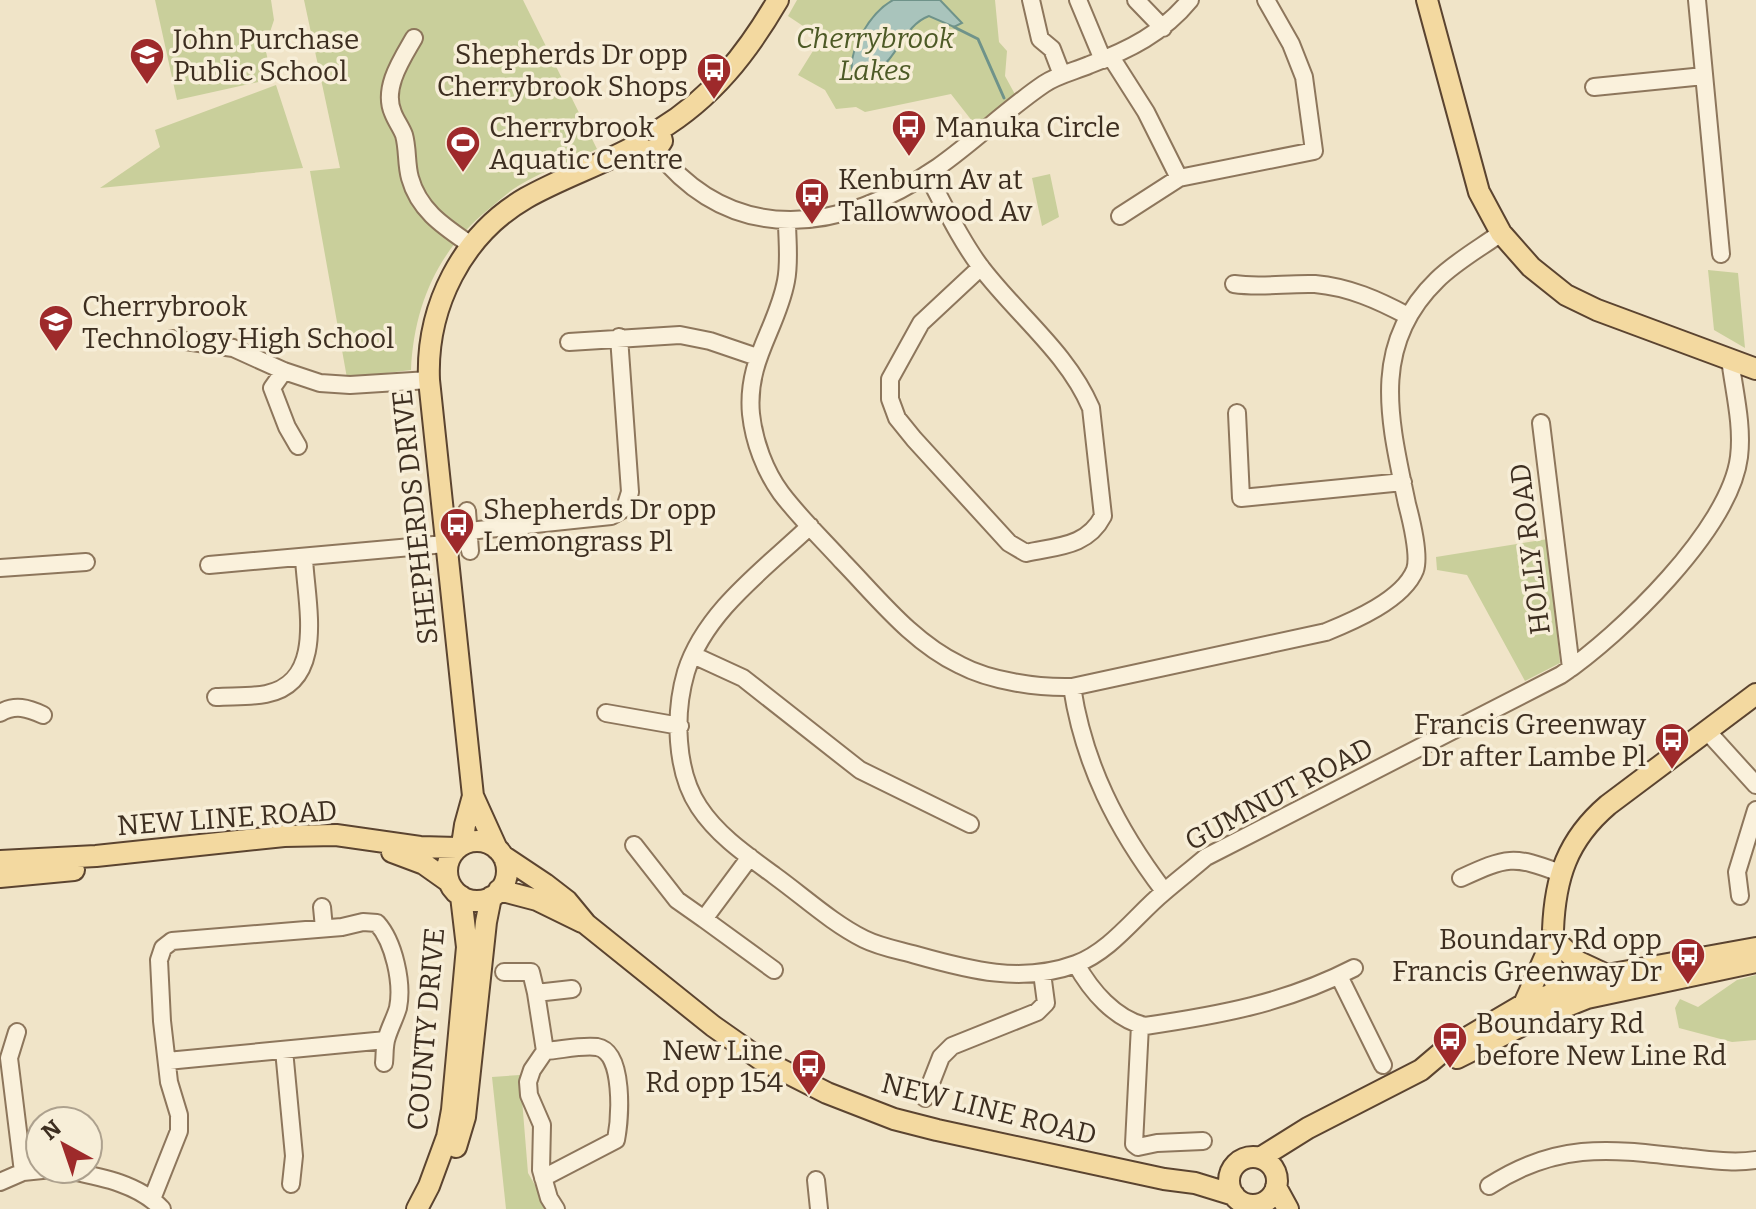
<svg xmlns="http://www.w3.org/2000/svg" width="1756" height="1209" font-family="Bitter,serif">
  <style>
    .green { fill: #c9cf9b }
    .water { fill: #a9c4bc; stroke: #6f938a; stroke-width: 2 }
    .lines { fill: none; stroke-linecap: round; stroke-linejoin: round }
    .stream { stroke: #6f938a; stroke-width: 3 }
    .minor-casing { stroke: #8d765c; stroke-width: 20 }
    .major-casing { stroke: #5b4430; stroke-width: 24 }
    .minor { stroke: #faf1dc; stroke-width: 16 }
    .major { stroke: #f3d9a0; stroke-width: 20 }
    .labels { text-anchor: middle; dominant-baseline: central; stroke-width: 7; stroke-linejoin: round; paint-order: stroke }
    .park-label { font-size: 28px; font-style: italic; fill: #4d5a26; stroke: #f7eed8 }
    .poi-label { font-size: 28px; fill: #3d2e20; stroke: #f7eed8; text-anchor: start }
    .street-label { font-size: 28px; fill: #3d2e20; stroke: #f7eed8 }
  </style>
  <rect width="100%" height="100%" fill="#f0e4c8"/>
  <!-- green -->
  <path class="green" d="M155,0H271L274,20L265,47L272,79L177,100Z
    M304,0H523L597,149C571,161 543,171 518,186C508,192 499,201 489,209C438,250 414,305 411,370L347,378L310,171L340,168Z
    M797,0H995L999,42L1007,51L1005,76L1017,98L976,126L951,94L865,112L856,107L836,109L825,90L798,75L821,38L788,16Z
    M276,85L303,168L100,188L160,147L155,130Z
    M1050,174L1059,217L1042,226L1032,178Z
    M1708,270L1738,273L1745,348L1714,330Z
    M1548,539L1560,663L1525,681L1467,575L1437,570L1436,557Z
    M1756,975V1040L1732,1042L1679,1028L1675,1008L1680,999L1698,1007L1737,980Z
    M520,1075L528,1173L549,1209H506L492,1077Z"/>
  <!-- water -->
  <path class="water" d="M893,0H940L962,23L954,27L929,16C904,25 898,58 876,71L870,70L861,76H853C846,51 871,12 893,0Z"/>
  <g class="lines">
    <!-- stream -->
    <path class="stream" d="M954,27L978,39L1004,98"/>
    <defs>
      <path id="minor" d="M1031,0L1040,39L1052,49L1062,75
        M1078,0L1103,60
        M1136,0L1163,28
        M1697,0L1721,254
        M414,38C402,59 382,88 393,113C396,121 401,127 404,135C408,149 406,164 410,178C419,211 445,227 471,245
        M1111,57L1146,112L1179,178
        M1594,87L1704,76
        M656,150C734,249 843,232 938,167C975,141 1007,109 1044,84C1057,75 1075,71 1089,65C1129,50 1163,33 1190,0
        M927,174C944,205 959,238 980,266C1016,314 1067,352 1091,408L1103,516C1087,547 1057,546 1026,553L1009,543L914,439L897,418L890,399V379L921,323L981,267
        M1120,216L1179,178L1314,151L1304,77L1291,44L1266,0
        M787,220C787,240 790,261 786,281C777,329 746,360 751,414C754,442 765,471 781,493C799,517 822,539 842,561C878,598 912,642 960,665C990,681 1038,688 1072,687L1326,632C1353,621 1403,600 1415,570C1420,556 1411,519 1407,504C1390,422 1369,346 1437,280C1455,262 1480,248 1501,233
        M1234,284C1261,288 1287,283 1315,284C1349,287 1378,300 1408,316
        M172,339L233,348L284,371L320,383L350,385L429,380
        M569,342L680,335L710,341L757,357
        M284,371L272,388L287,427L298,446
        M1237,413L1241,498L1403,482
        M1541,423L1571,668
        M467,511L470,551
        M810,526C766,568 705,611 686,672C674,713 675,771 699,807C718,836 748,856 775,876C804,897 832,923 864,939C880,947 898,950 916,955C969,970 1022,984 1076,964C1111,951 1136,915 1164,892C1178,880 1192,869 1206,857L1561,675C1620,635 1730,529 1739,457C1743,425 1734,391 1730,359
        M469,531L611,516L625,508L630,492L619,337
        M209,565L445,544
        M0,568L86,562
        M693,655L743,678L860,770L970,824
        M1072,687C1084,765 1117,829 1164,891
        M216,697C232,696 250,697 266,694C327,682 306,603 304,558
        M0,713C15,704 28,708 43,715
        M606,713L680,726
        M1707,731L1756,785
        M634,845L677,900L704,919L750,857
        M1461,878C1507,857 1513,855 1560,873
        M1740,896L1737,872L1756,810
        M322,907L324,928
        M704,919L774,970
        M1076,964C1091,991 1115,1019 1145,1026C1220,1015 1286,1003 1354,968
        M504,972H531L536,993
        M1339,976L1383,1065
        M1140,1025L1134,1144L1138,1147L1157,1143L1203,1141
        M17,1032L9,1058L23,1172
        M284,1050L294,1156L291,1184
        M545,1051L532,1070L528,1082L529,1095L542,1125L541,1170L549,1198L556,1209
        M545,1051L536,993L572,989
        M167,1061L386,1040
        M925,1098L941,1057L952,1046L1037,1012L1046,1003L1042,973
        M61,1169C95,1176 137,1182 162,1209
        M543,1178L616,1140C620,1119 625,1052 597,1047C581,1045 561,1050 545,1051
        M816,1180L819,1209
        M0,1182L23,1172L52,1169
        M1489,1186C1555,1143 1607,1148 1681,1157C1706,1159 1731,1164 1756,1160
        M152,1199L179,1131V1115L169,1082L162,1021L159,960L163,948L172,941L342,927L363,922L377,923C394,942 403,983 398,1008C395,1018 390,1027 387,1037C384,1045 385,1054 384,1063"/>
      <path id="major" d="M1427,0L1479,192L1501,233L1531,267L1566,295L1597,310L1756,369
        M659,130C712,98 747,53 778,0
        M637,145L645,151L656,150L662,141L659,130
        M473,796L497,849
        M447 871a30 30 0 1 1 60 0a30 30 0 1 1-60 0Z
        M462,845L465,825L473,796L429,380C426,307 462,235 526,198C561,178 601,165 637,145
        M392,852L424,864L448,881
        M503,856L545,884L567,901L586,924L713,1026L760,1059L827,1093L894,1119L937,1130L1164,1179L1195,1183L1234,1195
        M0,861L96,856L284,836L336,835L420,847L457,848
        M0,877L74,870
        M499,890L537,900L582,922
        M1559,944L1577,961L1607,975
        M1524,1004L1548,950
        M1570,1005C1546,979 1551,962 1553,930C1555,878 1567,840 1608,805L1756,694
        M1457,1058L1537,1018L1587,998L1756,962
        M456,1147L465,1117L486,922L491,897
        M1229 1181a24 24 0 1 1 48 0a24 24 0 1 1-48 0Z
        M1260,1158L1308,1128L1421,1070L1441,1053L1524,1004L1607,975L1756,948
        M1276,1187L1288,1209
        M417,1209L429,1186L447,1137L452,1110L467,947L461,896"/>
    </defs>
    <!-- minor casing -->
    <use href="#minor" class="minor-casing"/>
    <!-- major casing -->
    <use href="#major" class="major-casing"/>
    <!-- minor -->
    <use href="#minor" class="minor"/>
    <!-- major -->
    <use href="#major" class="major"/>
  </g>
  <!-- icons -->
  <defs>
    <symbol id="school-pin" viewBox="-11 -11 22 30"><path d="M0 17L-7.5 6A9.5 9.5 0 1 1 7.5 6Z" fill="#9e2a2b" stroke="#f7eed8"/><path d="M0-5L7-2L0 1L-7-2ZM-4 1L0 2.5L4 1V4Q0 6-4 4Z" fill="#fff"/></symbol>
    <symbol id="bus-pin" viewBox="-11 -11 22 30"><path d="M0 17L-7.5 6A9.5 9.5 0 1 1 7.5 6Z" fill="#9e2a2b" stroke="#f7eed8"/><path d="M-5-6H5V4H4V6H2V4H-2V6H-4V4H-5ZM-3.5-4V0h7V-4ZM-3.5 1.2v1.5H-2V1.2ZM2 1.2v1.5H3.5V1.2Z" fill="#fff"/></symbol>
    <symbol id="stadium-pin" viewBox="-11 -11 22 30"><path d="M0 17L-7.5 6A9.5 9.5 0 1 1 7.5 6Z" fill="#9e2a2b" stroke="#f7eed8"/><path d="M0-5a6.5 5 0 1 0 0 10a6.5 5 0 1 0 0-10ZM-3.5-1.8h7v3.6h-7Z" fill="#fff"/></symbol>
  </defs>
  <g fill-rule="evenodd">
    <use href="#school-pin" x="127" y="35" width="40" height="54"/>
    <use href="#bus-pin" x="694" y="50" width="40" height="54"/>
    <use href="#bus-pin" x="889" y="107" width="40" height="54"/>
    <use href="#stadium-pin" x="443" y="123" width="40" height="54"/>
    <use href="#bus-pin" x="792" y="175" width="40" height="54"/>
    <use href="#school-pin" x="36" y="302" width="40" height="54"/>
    <use href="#bus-pin" x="437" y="505" width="40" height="54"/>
    <use href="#bus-pin" x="1652" y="720" width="40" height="54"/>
    <use href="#bus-pin" x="1668" y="935" width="40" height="54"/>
    <use href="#bus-pin" x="1430" y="1019" width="40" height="54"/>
    <use href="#bus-pin" x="789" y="1046" width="40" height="54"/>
  </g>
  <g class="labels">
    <!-- park labels -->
    <g class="park-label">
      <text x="875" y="38">Cherrybrook<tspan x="875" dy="32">Lakes</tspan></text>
    </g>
    <!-- poi labels -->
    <g class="poi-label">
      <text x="173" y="39">John Purchase<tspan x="173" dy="32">Public School</tspan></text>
      <text x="688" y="54" text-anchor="end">Shepherds Dr opp<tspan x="688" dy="32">Cherrybrook Shops</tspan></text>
      <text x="489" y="127">Cherrybrook<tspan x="489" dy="32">Aquatic Centre</tspan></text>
      <text x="935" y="127">Manuka Circle</text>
      <text x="838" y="179">Kenburn Av at<tspan x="838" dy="32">Tallowwood Av</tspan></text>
      <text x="82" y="306">Cherrybrook<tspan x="82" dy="32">Technology High School</tspan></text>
      <text x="483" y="509">Shepherds Dr opp<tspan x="483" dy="32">Lemongrass Pl</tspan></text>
      <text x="1646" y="724" text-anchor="end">Francis Greenway<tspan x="1646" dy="32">Dr after Lambe Pl</tspan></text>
      <text x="1662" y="939" text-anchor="end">Boundary Rd opp<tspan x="1662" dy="32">Francis Greenway Dr</tspan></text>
      <text x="1476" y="1023">Boundary Rd<tspan x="1476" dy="32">before New Line Rd</tspan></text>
      <text x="783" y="1050" text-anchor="end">New Line<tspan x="783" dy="32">Rd opp 154</tspan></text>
    </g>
    <!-- street labels -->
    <g class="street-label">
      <text transform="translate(415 517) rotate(-96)">SHEPHERDS DRIVE</text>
      <text transform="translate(1530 549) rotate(-97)">HOLLY ROAD</text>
      <text transform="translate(1279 794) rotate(-28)">GUMNUT ROAD</text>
      <text transform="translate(227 818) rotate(-4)">NEW LINE ROAD</text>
      <text transform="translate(426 1029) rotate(-85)">COUNTY DRIVE</text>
      <text transform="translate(989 1109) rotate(14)">NEW LINE ROAD</text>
    </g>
  </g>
  <!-- north arrow -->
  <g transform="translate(64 1145) rotate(320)"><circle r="38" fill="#f7eed8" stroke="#ada18e" stroke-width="2"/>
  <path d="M0-6L14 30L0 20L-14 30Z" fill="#9e2a2b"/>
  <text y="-12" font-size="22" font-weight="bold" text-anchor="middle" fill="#3d2e20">N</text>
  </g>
</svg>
